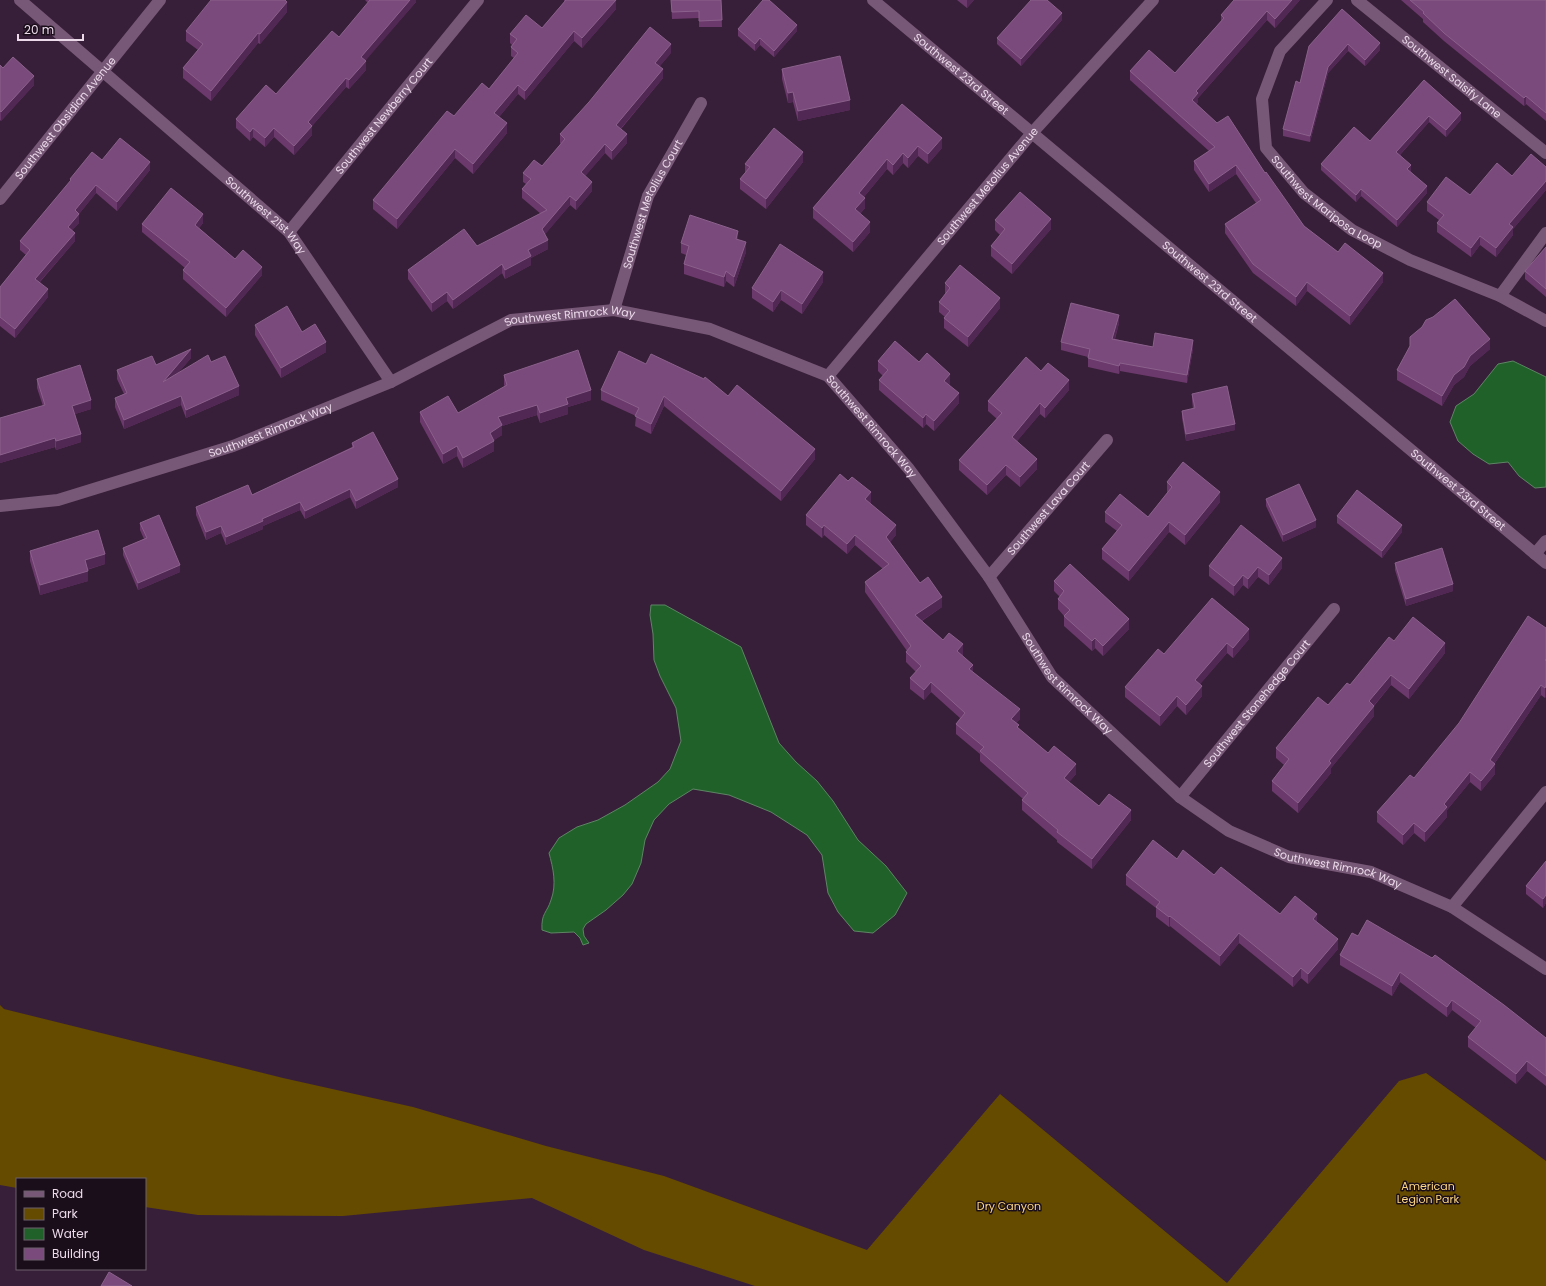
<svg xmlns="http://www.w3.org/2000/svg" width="1546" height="1286" font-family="Poppins,sans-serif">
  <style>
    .green { fill: #654b00 }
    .water { fill: #20612a; stroke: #5d8564 }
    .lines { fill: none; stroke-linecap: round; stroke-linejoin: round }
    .minor { stroke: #775977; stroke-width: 12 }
    .wall { fill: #6c396d }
    .shaded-wall { fill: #512753 }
    .building { fill: #794a7b; stroke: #8b618c }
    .labels { text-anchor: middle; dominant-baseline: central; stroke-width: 3; stroke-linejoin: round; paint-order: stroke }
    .street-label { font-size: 11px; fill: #ecdaeb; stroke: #190e19 }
    .park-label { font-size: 11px; fill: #fcd683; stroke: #190e19 }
  </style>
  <rect width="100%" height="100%" fill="#381f39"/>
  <!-- green -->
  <path class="green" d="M0,1005L4,1009L283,1078L413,1107L546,1146L664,1176L867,1250L1000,1094L1227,1283L1399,1081L1426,1073L1546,1161V1286H755L644,1250L532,1198L343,1216L198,1215L145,1207V1179H17V1188L0,1185Z"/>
  <!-- water -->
  <path class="water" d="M1513,361L1546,377V487L1535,488L1519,476L1508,462L1489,464L1473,454L1458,441L1450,422L1456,406L1474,394L1498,364Z
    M651,605H665L741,647L779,743L796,762L817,781L833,801L858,840L886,866L907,893L895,915L873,933L854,931L838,912L828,893L822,855L807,835L771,812L729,795L693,789L669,804L654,820L645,840L641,863L632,884L623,895L606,910L586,924L583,929L584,936L589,943L583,945L580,938L574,932L551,933L542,930C541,913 547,913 551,900C557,884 553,868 549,853L559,838L577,827L598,820L625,805L658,782L670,769L681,741L676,708L660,676L654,660L653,634L650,615Z"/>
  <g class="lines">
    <!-- minor -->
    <g class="minor">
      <path id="s1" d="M20,0L289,232L391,382"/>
      <path id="s2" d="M873,0L1546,563"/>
      <path id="s3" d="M1327,0L1280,51L1262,99L1266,148L1304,193L1352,230L1410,260L1500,296L1546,321"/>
      <path id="s4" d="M1357,0L1546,153"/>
      <path id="s5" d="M0,199L160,0"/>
      <path id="s6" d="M289,232L478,0"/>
      <path d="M1500,296L1546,233"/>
      <path id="s7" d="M614,310L648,196L701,103"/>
      <path id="s8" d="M828,376L1032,133L1153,0"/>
      <path id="s9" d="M0,506L58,500L233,446L391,382L511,320L614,310L710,329L828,376L909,469L989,577L1052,677L1180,797L1229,831L1289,857L1371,872L1452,907L1546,969"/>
      <path d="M1535,554L1546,541"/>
      <path id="s10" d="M989,577L1107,440"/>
      <path id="s11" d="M1180,797L1334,609"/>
      <path d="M1452,907L1546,792"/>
    </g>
  </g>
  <!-- wall -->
  <path class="wall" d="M365,0H416V2L365,60L366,70L349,89L346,87L312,126V135L294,155L274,137L265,147L253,137L250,141L236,128V119L276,94L339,37L368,3Z
    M564,0H616V9L582,48L574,41L525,100L518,94L499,117L507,133L473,174L455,158L397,229L373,209V200L454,116L489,89L514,58L511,56V47L512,45L510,43V34L542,28L564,2Z
    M671,0H721L722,27H699V18L672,19Z
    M957,0H974L967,8Z
    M1300,0L1275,28L1267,20L1198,98V102L1196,104L1265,173L1304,226L1338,252L1383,282L1350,325L1307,291L1296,306L1253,273L1225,233V224L1256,203L1236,174L1209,192L1194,170V161L1209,151L1130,80V71L1175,73L1221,21V15Z
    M1401,0H1546V121L1526,104L1524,106L1444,41L1423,22V19Z
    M1342,9L1380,50L1365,66L1348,51L1328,73L1310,142L1283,136V129Z
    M287,12L260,44L258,43L211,101L183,78V68L198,50L186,41V31Z
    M1062,20L1021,66L997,44V38Z
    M738,29L797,31L774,57L760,45L755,51L738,36Z
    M671,53L659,67L663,78L621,129L627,143L612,160L605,153L585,176L592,191L576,210L570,205L545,234L548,249L531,258V265L505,279L502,273L453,309L447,301L432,312L408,279V270L477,246L541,214L522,198V189L526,184L523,182V173L542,166L561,144L560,143V134Z
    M0,65L3,68L34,85L1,121L0,120Z
    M782,69L850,110L798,121L793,102L788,103L782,79Z
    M1424,80L1461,120L1446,137L1429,122L1400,155L1411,172L1427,193L1397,227L1361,196L1356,202L1321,170V164L1370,141Z
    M902,104L942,148L928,164L918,156L908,168L903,163L893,175L887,169L864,197L865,208L860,214L870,232L853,252L813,218V208Z
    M102,160L150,170L117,211L96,193L79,214V223L72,230L75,241L40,282L48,297L15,338L0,326V287L26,255L20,250V241L70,182V179Z
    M803,162L766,209L740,189V179L745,173V164Z
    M1546,167V190L1513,229V235L1496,257L1480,245L1471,257L1437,232V223L1439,220L1427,211V202L1470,195L1512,176Z
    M995,220L1051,229L1012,274L991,256V246L1000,235L995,230Z
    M203,223L199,228L235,259L262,275L226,317L183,279V270L185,268L142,232V224Z
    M738,240L746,252L734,287L726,281L724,287L684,274V264L686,255L681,253V243Z
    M1546,247V297L1525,279V271Z
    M823,282L802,314L781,300L773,312L752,298V288Z
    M945,283L1000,308L968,347L944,328V318L945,317L939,312V302L945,294Z
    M1119,323L1115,339L1153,347L1193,349L1187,383L1120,371L1119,374L1088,367V357L1061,350V342Z
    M255,325L302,332L326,352L281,378L255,335Z
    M1410,337L1490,349L1470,366L1464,377L1454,385L1442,406L1397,380V370L1410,346Z
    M191,358L178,373L211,362L239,395L186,418L181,405L124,429L115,407V398L124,394L117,379V370L156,365Z
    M878,361L919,362L950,384L949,385L959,403L934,431L926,424L923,428L879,390V380L883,376L878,371Z
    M646,364L728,396L815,459L781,501L664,406L651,434L635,426L636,416L601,400V390Z
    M1041,371L1069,390L1045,418L1040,414L1017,441L1037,469L1020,487L1006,475L987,495L959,470V460L997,419L988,411V401Z
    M504,375L591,400L568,407V414L540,423L537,415L502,426V435L494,440V451L463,468L457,456L443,464L420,422V412L458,413L505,387L504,385Z
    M37,379L91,409L75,414L81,442L56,450L55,447L0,463V418L43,406L37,388Z
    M1192,394L1235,430L1186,441L1182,418V411L1193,409L1192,400Z
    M352,443L398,487L356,509L350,497L305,519L300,510L263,526V529L226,545L221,533L206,540L196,515V507L252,495L352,447Z
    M848,481L871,502L870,503L896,535L890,542L920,583L942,607L922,621L943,640L963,654L962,656L973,672L1020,719L1016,723L1019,729L1048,753L1076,774L1069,782L1099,806L1131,820L1092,869L1057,842V840L1022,810V800L1023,799L980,761V754L956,734V724L960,718L931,692L924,700L910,689V678L916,672L906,662V652L907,651L865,592V582L883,569L855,545L847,554L824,535L822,538L806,525V515Z
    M1167,482L1220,502L1185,545L1169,532L1129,581L1102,559V549L1117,531L1105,522V512L1148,517L1167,493Z
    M1266,499L1316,527L1283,542L1266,506Z
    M1337,516L1402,532L1382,558L1337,523Z
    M140,523L180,572L138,590L123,555V548L144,539L140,530Z
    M30,551L105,564L87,570L88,581L40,595L30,561Z
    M1282,558V568L1269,585L1258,577L1248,589L1243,585L1234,596L1209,576V566Z
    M1395,563L1453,591L1406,606L1395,570Z
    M1054,581L1129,629L1103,656L1095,648L1092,651L1064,626V616L1058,609V599L1060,597L1054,591Z
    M1546,628V696L1545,698L1541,695L1495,763V774L1481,791L1470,782L1447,810V817L1425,842L1414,833L1403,845L1377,822V812L1414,778Z
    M1249,639L1233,658L1227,653L1200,684L1202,696L1186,715L1177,706L1160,726L1125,697V687L1164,654Z
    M1394,641L1445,653L1409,699L1391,685L1374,706V716L1331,768V773L1298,813L1272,791V781L1284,765L1276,758V748L1328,705L1350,685Z
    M1177,859L1280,914L1317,922L1338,949L1308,984L1301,978L1293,987L1239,943L1220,966L1170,926L1169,927L1156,917V908L1126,885V875Z
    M1546,861V903L1543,908L1526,894V886Z
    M1352,933L1546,1038V1086L1527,1071L1516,1084L1468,1047V1037L1476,1028L1452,1010L1447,1017L1400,982L1392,996L1340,965V955Z"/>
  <!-- shaded-wall -->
  <path class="shaded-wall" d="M410,0H416V2L361,66V57Z
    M616,0V9L582,48V38Z
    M967,0H974L967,8Z
    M1292,0H1300L1275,28V19Z
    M287,2V12L260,44V34Z
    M1267,11V20L1198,98V102L1192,109V100L1196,91Z
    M1062,13V20L1021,66V59Z
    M797,25V31L774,57V51Z
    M574,31V41L525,100V91Z
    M258,33V43L211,101V91Z
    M760,38V45L755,51V44Z
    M1380,43V50L1365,66V60Z
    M671,44V53L655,72V63Z
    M1348,44V51L1328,73L1310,142V136L1328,67Z
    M366,61V70L349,89V80Z
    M663,69V78L616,134V125Z
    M34,76V85L1,121V112Z
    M346,78V87L312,126V135L294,155V146L308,122Z
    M518,85V94L494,123V113Z
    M793,92V102L788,103V93Z
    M1526,96V104L1524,106V98Z
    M850,100V110L798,121V111Z
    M1461,113V120L1446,137V130Z
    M1429,116V122L1396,159V152Z
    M507,123V133L473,174V164Z
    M253,128V137L250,141V132Z
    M274,128V137L265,147V138Z
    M627,134V143L612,160V151Z
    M942,138V148L928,164V154Z
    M605,144V153L581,181V172Z
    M918,146V156L908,168V158Z
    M455,149V158L397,229V219Z
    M803,152V162L766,209V199Z
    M903,153V163L893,175V165Z
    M887,159V169L859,203V193Z
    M150,162V170L117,211V202Z
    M1236,165V174L1209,192V184Z
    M1411,165V172L1407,176V169Z
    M1546,181V190L1513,229V235L1496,257V248L1509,224Z
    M592,182V191L576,210V201Z
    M96,185V193L75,219V210Z
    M1427,186V193L1397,227V220Z
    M1361,189V196L1356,202V195Z
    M570,196V205L542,238V229Z
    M865,198V208L855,219V209Z
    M79,214V223L68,235V227Z
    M203,214V223L195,233V225Z
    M1051,219V229L1012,274V264Z
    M870,222V232L853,252V242Z
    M738,231V241L736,239Z
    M75,233V241L35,287V279Z
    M1480,236V245L1471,257V248Z
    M548,240V249L531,258V265L505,279V270L528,250Z
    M746,242V252L734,287V277Z
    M502,264V273L453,309V300Z
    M262,267V275L226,317V308Z
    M726,271V281L724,287V277Z
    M823,272V282L802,314V304Z
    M1383,273V282L1350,325V316Z
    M1307,282V291L1296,306V297Z
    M48,289V297L15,338V329Z
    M781,290V300L773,312V302Z
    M447,292V301L432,312V303Z
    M1000,298V308L968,347V337Z
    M1119,315V323L1112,348V339Z
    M1490,339V349L1470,366L1464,377L1454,385L1442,406V396L1454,375L1470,356Z
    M1193,340V349L1187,383V375Z
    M326,342V352L281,378V368Z
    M191,349V358L163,391V382Z
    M1120,363V371L1119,374V366Z
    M950,374V384L944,391V381Z
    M1069,380V390L1045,418V408Z
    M239,386V395L186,418V410Z
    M591,390V400L568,407V414L540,423V413L566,398Z
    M959,393V403L934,431V421Z
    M181,396V405L124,429V420Z
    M664,396V406L651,434V424Z
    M91,400V409L72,415V406Z
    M1040,403V414L1012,447V437Z
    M537,405V415L502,426V435L490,443V433L498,417Z
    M926,414V424L923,428V418Z
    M1235,424V430L1186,441V434Z
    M81,434V442L56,450V441Z
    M55,438V447L0,463V455Z
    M494,441V451L463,468V458Z
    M457,446V456L443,464V454Z
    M815,449V459L781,501V491Z
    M1037,459V469L1020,487V477Z
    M1006,465V475L987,495V485Z
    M398,479V487L356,509V501Z
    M350,489V497L305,519V511Z
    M871,492V502L865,509V499Z
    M1220,492V502L1185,545V535Z
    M300,502V510L263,526V529L226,545V537L262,519Z
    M1316,520V527L1283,542V535Z
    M1169,522V532L1129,581V571Z
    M824,525V535L822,538V528Z
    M896,525V535L886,547V537Z
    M1402,525V532L1382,558V551Z
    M221,526V533L206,540V532Z
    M855,535V545L847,554V544Z
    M105,554V564L85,570V560Z
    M1282,558V568L1269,585V575Z
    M180,565V572L138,590V583Z
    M1258,567V577L1248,589V579Z
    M88,571V581L40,595V585Z
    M1243,575V585L1234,596V586Z
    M1453,584V591L1406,606V599Z
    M942,597V607L915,625V615Z
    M1129,619V629L1103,656V646Z
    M1249,629V639L1233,658V648Z
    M1095,638V648L1092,651V641Z
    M1227,643V653L1195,690V680Z
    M1445,643V653L1409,699V689Z
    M963,644V654L957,661V651Z
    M973,665V675L969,669Z
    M1391,675V685L1369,711V701Z
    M931,682V692L924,700V690Z
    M1541,685V695L1490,770V760Z
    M1202,686V696L1186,715V705Z
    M1546,686V696L1545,698V688Z
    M1177,696V706L1160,726V716Z
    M1374,706V716L1331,768V773L1298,813V803L1329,761Z
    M1020,709V719L1011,729V719Z
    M1076,764V774L1064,788V778Z
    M1495,764V774L1481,791V781Z
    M1470,772V782L1447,810V817L1425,842V832L1444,804Z
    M1131,810V820L1092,869V859Z
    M1414,823V833L1403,845V835Z
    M1546,895V903L1543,908V899Z
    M1317,914V924L1313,919Z
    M1170,916V926L1169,927V917Z
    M1239,933V943L1220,966V956Z
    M1338,939V949L1308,984V974Z
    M1301,968V978L1293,987V977Z
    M1400,972V982L1392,996V986Z
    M1452,1000V1010L1447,1017V1007Z
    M1527,1061V1071L1516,1084V1074Z"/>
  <!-- building -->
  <path class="building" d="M211,0H285L287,2L260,34L258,33L211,91L183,68L203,44L186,31Z
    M370,0H410L361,57L366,61L349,80L346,78L308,122L312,126L294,146L274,128L265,138L253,128L250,132L236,119L266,85L276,94L332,31L339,37Z
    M566,0H616L582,38L574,31L525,91L518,85L494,113L507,123L473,164L455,149L397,219L373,200L447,111L454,116L482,83L489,89L518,53L511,47L517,39L510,34L526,15L542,28Z
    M671,0H721L722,20L699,21V11L672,12Z
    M763,0H769L797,25L774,51L760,38L755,44L738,29Z
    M1031,0H1047L1062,13L1021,59L997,38Z
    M1234,0H1292L1275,19L1267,11L1196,91L1198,93L1192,100L1217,123L1228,116L1265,173L1266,172L1304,226L1338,252L1345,243L1383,273L1350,316L1307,282L1296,297L1253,264L1225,224L1261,200L1236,165L1209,184L1194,161L1215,147L1130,71L1149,50L1175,73L1224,18L1221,15Z
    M1410,0H1546V113L1526,96L1524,98L1444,33L1423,13L1424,12Z
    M1342,9L1380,43L1365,60L1348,44L1328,67L1310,136L1283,129L1296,81L1300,83L1309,46Z
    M650,27L671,44L655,63L663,69L616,125L627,134L612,151L605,144L581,172L592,182L576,201L570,196L542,229L548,240L528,250L531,256L505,270L502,264L453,300L447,292L432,303L408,270L464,229L477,246L547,210L522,189L531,179L523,173L534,160L542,166L565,139L560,134L589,102Z
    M840,56L850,100L798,111L793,92L788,93L782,69Z
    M13,57L34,76L1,112L0,111V65L3,68Z
    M1424,80L1461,113L1446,130L1429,116L1396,152L1411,165L1407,169L1427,186L1397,220L1361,189L1356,195L1321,164L1354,127L1370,141Z
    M902,104L942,138L928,154L918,146L908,158L903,153L893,165L887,159L859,193L865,198L855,209L870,222L853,242L813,208Z
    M774,128L803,152L766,199L740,179L750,167L745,164Z
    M120,138L150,162L117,202L96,185L75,210L79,214L68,227L75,233L35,279L48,289L15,329L0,317V287L30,250L20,241L71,180L70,179L92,152L102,160Z
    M1531,154L1546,167V181L1509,224L1513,227L1496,248L1480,236L1471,248L1437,223L1444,215L1427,202L1446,177L1470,195L1497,163L1512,176Z
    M171,188L203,214L195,225L235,259L243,250L262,267L226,308L183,270L190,262L142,224Z
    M1020,192L1051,219L1012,264L991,246L1005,229L995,220Z
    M690,215L738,231L736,239L746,242L734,277L726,271L724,277L684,264L689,246L681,243Z
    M780,244L823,272L802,304L781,290L773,302L752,288Z
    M1546,247V289L1525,271Z
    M960,265L1000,298L968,337L944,318L950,311L939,302L950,288L945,283Z
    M1455,299L1490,339L1470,356L1464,367L1454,375L1442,396L1397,370L1410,346V337L1422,327L1426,320L1433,317Z
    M1071,303L1119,315L1112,339L1153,347L1155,333L1193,340L1187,375L1120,363L1119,366L1088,358L1090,349L1061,342Z
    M287,306L302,332L315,324L326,342L281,368L255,325Z
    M895,341L919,362L927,353L950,374L944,381L959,393L934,421L926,414L923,418L879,380L888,370L878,361Z
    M191,349L163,382L208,355L211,362L225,356L239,386L186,410L181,396L124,420L115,398L127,393L117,370L152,356L156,365Z
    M578,350L591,390L566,398L568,404L540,413L537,405L498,417L502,425L490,433L494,441L463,458L457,446L443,454L420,412L448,396L458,413L507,385L504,375Z
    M619,351L646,364L651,354L704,379L705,377L728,396L737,385L815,449L781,491L664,396L651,424L635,416L639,408L601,390Z
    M1026,357L1041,371L1048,363L1069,380L1045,408L1040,403L1012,437L1037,459L1020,477L1006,465L987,485L959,460L1002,413L988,401Z
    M80,365L91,400L72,406L81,434L56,441L55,438L0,455V418L45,405L37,379Z
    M1227,386L1235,424L1186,434L1182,411L1195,408L1192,394Z
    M373,432L398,479L356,501L350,489L305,511L300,502L262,519L263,521L226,537L221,526L206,532L196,507L248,485L252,495L354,447L352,443Z
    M1183,462L1220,492L1185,535L1169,522L1129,571L1102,549L1122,525L1105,512L1120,494L1148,517L1172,487L1167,482Z
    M840,474L848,481L852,477L871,492L865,499L896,525L886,537L920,583L928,577L942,597L915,615L943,640L949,633L963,644L957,651L973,665L969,669L1020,709L1011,719L1019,725L1017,727L1048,753L1054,746L1076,764L1064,778L1099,806L1109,794L1131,810L1092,859L1057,832L1058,830L1022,800L1028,793L980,751L984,747L956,724L965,713L931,682L924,690L910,678L921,666L906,652L911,646L865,582L889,564L855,535L847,544L824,525L822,528L806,515Z
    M1299,484L1316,520L1283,535L1266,499Z
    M1357,490L1402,525L1382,551L1337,516Z
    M159,515L180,565L138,583L123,548L147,538L140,523Z
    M1241,525L1282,558L1269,575L1258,567L1248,579L1243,575L1234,586L1209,566Z
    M98,530L105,554L85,560L88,571L40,585L30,551Z
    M1442,548L1453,584L1406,599L1395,563Z
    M1070,564L1129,619L1103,646L1095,638L1092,641L1064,616L1070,610L1058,599L1064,591L1054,581Z
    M1212,598L1249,629L1233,648L1227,643L1195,680L1202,686L1186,705L1177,696L1160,716L1125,687L1158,649L1164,654Z
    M1528,616L1546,628V659L1545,660L1546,661V686L1545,688L1541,685L1490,760L1495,764L1481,781L1470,772L1444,804L1447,807L1425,832L1414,823L1403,835L1377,812L1410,775L1414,778L1459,723Z
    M1413,617L1445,643L1409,689L1391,675L1369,701L1374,706L1329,761L1331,763L1298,803L1272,781L1289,759L1276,748L1318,697L1328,705L1347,683L1350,685L1389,637L1394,641Z
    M1153,840L1177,859L1183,850L1214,875L1221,867L1280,914L1295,896L1317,914L1313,919L1338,939L1308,974L1301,968L1293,977L1239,933L1220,956L1170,916L1169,917L1156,907L1160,902L1126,875Z
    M1546,861V895L1543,899L1526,886Z
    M1367,920L1432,958L1435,955L1504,1005L1546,1038V1076L1527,1061L1516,1074L1468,1037L1481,1021L1452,1000L1447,1007L1400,972L1392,986L1340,955L1352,933L1358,936Z
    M109,1272L132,1286H101Z"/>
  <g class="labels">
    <!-- street labels -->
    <g class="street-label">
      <text stroke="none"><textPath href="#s2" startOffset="115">Southwest 23rd Street</textPath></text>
      <text stroke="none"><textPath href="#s4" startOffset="122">Southwest Salsify Lane</textPath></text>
      <text stroke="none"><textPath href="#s6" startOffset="150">Southwest Newberry Court</textPath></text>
      <text stroke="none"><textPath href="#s5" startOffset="104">Southwest Obsidian Avenue</textPath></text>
      <text stroke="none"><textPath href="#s8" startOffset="248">Southwest Metolius Avenue</textPath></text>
      <text stroke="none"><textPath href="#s3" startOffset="252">Southwest Mariposa Loop</textPath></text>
      <text stroke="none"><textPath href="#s7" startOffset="113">Southwest Metolius Court</textPath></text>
      <text stroke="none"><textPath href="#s1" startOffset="327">Southwest 21st Way</textPath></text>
      <text stroke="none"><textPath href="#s2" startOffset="439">Southwest 23rd Street</textPath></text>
      <text stroke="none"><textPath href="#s9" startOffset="606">Southwest Rimrock Way</textPath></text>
      <text stroke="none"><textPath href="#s9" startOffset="942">Southwest Rimrock Way</textPath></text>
      <text stroke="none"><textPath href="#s9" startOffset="282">Southwest Rimrock Way</textPath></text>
      <text stroke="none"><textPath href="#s2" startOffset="763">Southwest 23rd Street</textPath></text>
      <text stroke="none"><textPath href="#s10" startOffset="91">Southwest Lava Court</textPath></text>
      <text stroke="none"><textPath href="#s9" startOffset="1266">Southwest Rimrock Way</textPath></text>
      <text stroke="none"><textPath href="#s11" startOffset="121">Southwest Stonehedge Court</textPath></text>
      <text stroke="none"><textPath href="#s9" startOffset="1602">Southwest Rimrock Way</textPath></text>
    </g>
    <!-- park labels -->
    <g class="park-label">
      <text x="1428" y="1186">American<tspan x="1428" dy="13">Legion Park</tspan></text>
      <text x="1009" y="1206">Dry Canyon</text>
    </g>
  </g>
  <!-- legend -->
  <rect x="16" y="1178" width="130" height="92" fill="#190e19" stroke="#6d606d"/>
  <rect x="24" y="1191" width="20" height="6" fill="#775977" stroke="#6d606d"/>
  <text x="52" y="1198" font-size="12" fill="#ecdaeb">Road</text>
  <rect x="24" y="1208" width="20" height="12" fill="#654b00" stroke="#6d606d"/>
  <text x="52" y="1218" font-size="12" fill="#ecdaeb">Park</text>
  <rect x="24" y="1228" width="20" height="12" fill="#20612a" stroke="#6d606d"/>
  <text x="52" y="1238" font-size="12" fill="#ecdaeb">Water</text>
  <rect x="24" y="1248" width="20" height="12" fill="#794a7b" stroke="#6d606d"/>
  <text x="52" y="1258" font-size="12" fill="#ecdaeb">Building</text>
  <!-- scale -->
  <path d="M18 34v6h65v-6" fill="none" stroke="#ecdaeb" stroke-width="2"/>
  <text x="24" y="34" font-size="12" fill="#ecdaeb" stroke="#190e19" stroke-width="3" paint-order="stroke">20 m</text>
</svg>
